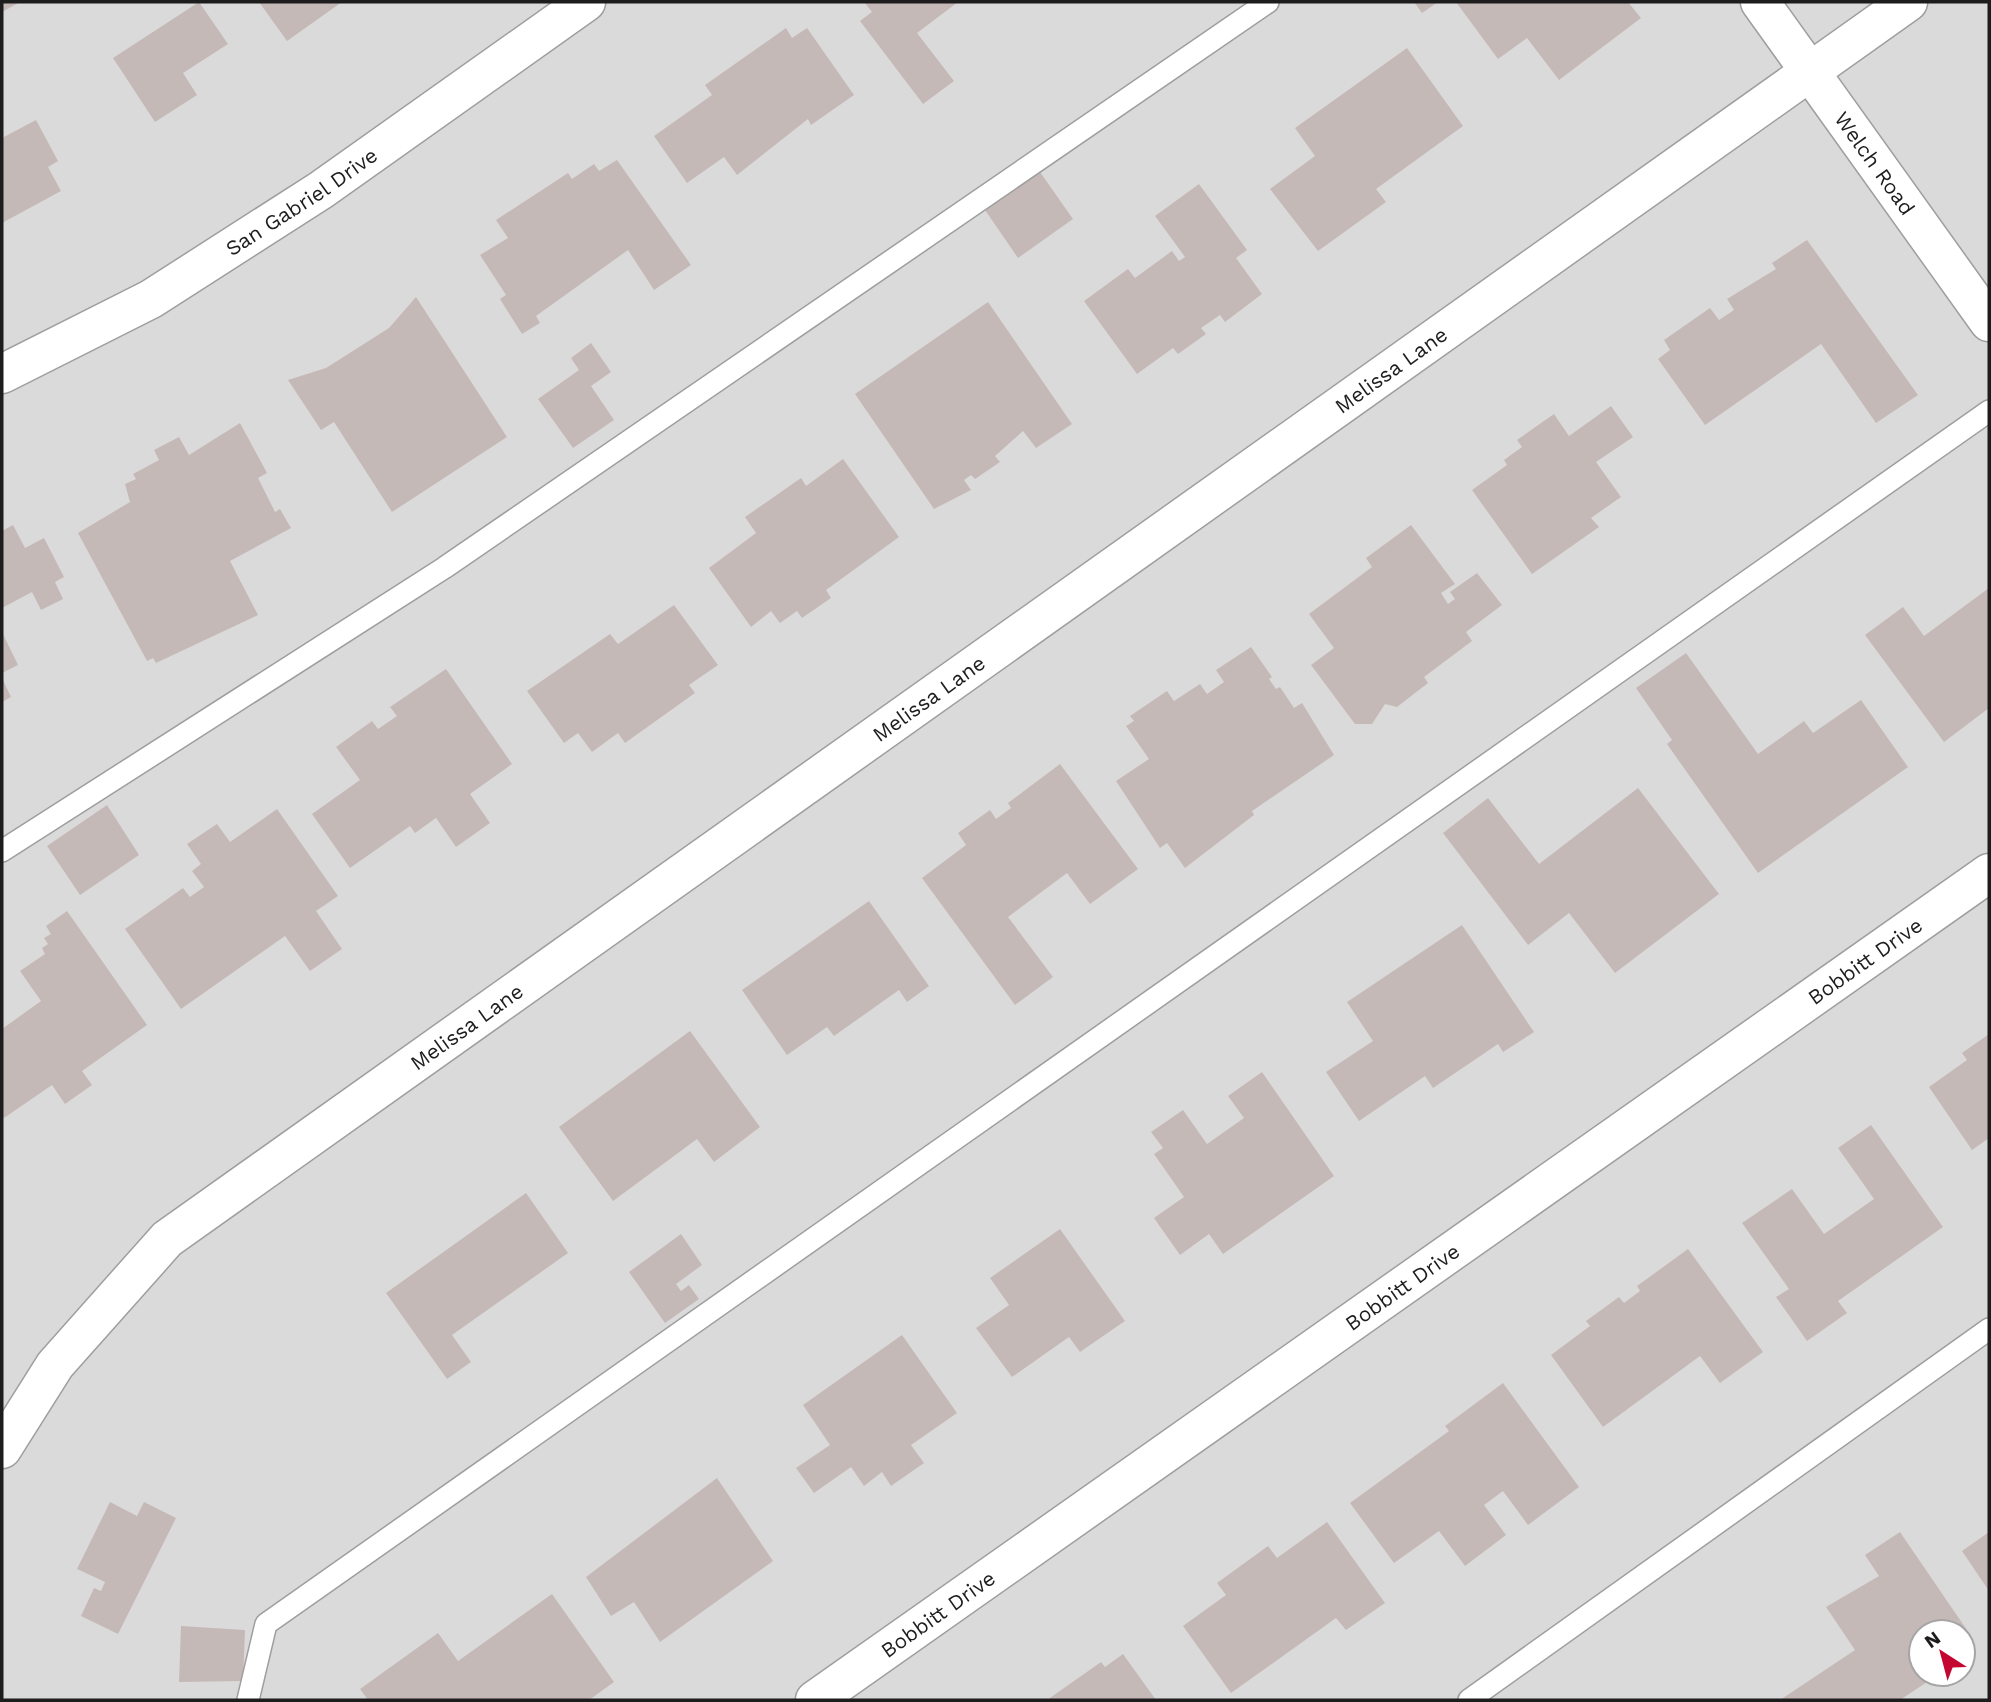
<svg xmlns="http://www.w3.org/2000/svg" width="1991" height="1702" font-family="'Work Sans',sans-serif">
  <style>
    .residential { fill: #dbdada; fill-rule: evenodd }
    .building { fill: #c5b9b7 }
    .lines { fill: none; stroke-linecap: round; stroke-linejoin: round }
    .service-casing { stroke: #9e9e9e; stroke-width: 24 }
    .minor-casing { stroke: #9e9e9e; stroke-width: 41 }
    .tertiary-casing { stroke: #9e9e9e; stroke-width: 41 }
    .service { stroke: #fff; stroke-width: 21 }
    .minor { stroke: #fff; stroke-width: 38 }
    .tertiary { stroke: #fff; stroke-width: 38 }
    .labels { text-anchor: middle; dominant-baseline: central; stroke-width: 5; stroke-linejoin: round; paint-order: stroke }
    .street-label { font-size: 21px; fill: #1d1d1d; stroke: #fff }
  </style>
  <rect width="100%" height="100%" fill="#eee8e3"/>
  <!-- residential -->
  <path class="residential" d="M2,2H1989V1700H2ZM1921,1632H1963V1674H1921Z"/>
  <!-- building -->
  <path class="building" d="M2,2H20L2,12Z
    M199,2L228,44L183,73L197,95L155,122L113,58Z
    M259,2H342L287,41Z
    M864,2H958L917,33L954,81L923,104L860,21L872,12Z
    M1414,2H1438L1422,13Z
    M1456,2H1628L1641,18L1559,80L1527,38L1498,59Z
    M786,28L792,38L807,28L854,95L811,125L808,119L737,175L724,157L687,183L654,136L712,95L705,85Z
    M1407,48L1463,126L1376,189L1386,202L1318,251L1270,189L1315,156L1295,128Z
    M36,120L58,161L48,167L61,191L2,223V138Z
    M617,160L691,265L654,290L628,250L536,316L540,323L522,334L500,299L506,295L480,255L508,238L496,220L568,173L572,179L594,164L599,171Z
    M1040,172L1073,219L1018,258L985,210Z
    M1199,184L1247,250L1236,258L1262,294L1225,322L1220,315L1201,328L1206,334L1178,354L1173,348L1137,374L1084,301L1128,269L1135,278L1172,251L1179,261L1185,257L1155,216Z
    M1807,240L1918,395L1876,423L1821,344L1705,425L1658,359L1670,350L1664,340L1710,308L1719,320L1734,310L1727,299L1776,269L1772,263Z
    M416,297L507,437L392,512L334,422L321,430L288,380L326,368L389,328Z
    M988,302L1072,424L1036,448L1023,431L995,456L1000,462L975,479L971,475L964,480L971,490L934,509L855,394Z
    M591,343L611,372L591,386L614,420L573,448L538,399L579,370L571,358Z
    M1611,406L1633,437L1596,462L1621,497L1591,518L1599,527L1532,574L1472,490L1507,465L1504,460L1522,447L1517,440L1554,414L1569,436Z
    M240,423L267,473L258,478L275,512L280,509L291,528L230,561L258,615L156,663L153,658L147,661L78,533L130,502L125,484L136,479L133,474L159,460L154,450L179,437L189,455Z
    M843,459L899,537L826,590L831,598L802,618L797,611L780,623L771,611L751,627L709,568L756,533L745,517L801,478L806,486Z
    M13,525L25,548L44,538L64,577L55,582L63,599L41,610L32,592L2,608V531Z
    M1411,525L1455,584L1441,593L1448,604L1455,599L1450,592L1477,573L1502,605L1466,632L1472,641L1424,677L1428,683L1397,707L1385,704L1372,724H1355L1311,665L1334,648L1309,614L1372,567L1366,558Z
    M1989,588V708L1944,742L1865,635L1903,607L1924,636Z
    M674,605L718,665L689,685L695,693L625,743L618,733L592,752L578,733L564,743L527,691L610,634L618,644Z
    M2,632L18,665L2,673Z
    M1251,647L1272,677L1269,679L1276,689L1280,687L1294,708L1302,703L1334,755L1252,811L1254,815L1185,868L1167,843L1160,848L1116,781L1149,759L1126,726L1134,721L1130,716L1167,691L1174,701L1200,684L1207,694L1224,682L1216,670Z
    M1686,653L1758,754L1804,721L1813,733L1861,700L1908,767L1758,873L1667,744L1672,740L1636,688Z
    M446,669L512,764L470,794L490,823L456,847L436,818L415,833L410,826L350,868L312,814L360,780L336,747L372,721L378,729L397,716L390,707Z
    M2,678L11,697L2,702Z
    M1060,764L1138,869L1090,904L1067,873L1008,917L1053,977L1015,1005L922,878L966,845L958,833L990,810L996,819L1011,808L1008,803Z
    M1638,788L1719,894L1615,973L1569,913L1528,945L1443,833L1488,798L1539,864Z
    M107,805L139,855L80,895L47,846Z
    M277,809L338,896L316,911L342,949L310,971L285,936L181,1009L125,929L183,888L190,897L204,887L192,871L201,864L187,844L217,824L230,842Z
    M869,901L929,986L907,1002L899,990L834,1036L827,1027L787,1055L742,990Z
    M67,911L147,1025L82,1071L92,1085L65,1104L52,1085L4,1118L2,1115V1029L41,1001L20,971L45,954L42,948L48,944L44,938L51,934L46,926Z
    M1462,925L1534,1032L1503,1052L1498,1044L1433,1088L1425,1076L1359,1121L1326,1072L1373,1041L1347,1002Z
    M690,1031L760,1127L714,1162L697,1139L613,1201L559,1127Z
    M1989,1034V1138L1972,1150L1929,1087L1967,1060L1962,1053Z
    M1262,1072L1334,1176L1223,1254L1209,1234L1180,1255L1154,1218L1184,1197L1154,1154L1163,1148L1151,1132L1183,1110L1207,1144L1244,1118L1228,1096Z
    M1871,1125L1943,1227L1838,1301L1847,1313L1807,1341L1776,1297L1789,1289L1742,1223L1792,1189L1824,1234L1874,1199L1838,1148Z
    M526,1193L568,1253L452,1335L471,1362L447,1379L386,1293Z
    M1060,1229L1125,1321L1080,1352L1069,1337L1012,1377L976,1328L1009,1305L990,1278Z
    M681,1234L702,1265L676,1284L681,1291L689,1285L699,1299L665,1323L629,1272Z
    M1688,1249L1763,1352L1720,1383L1700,1356L1603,1427L1551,1355L1590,1326L1586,1321L1619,1297L1624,1303L1640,1291L1637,1286Z
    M902,1335L957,1413L911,1445L924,1463L891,1486L882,1472L864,1486L851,1467L814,1493L796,1468L830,1445L803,1405Z
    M1503,1383L1579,1487L1528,1525L1503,1491L1484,1505L1506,1535L1465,1566L1439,1531L1394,1563L1350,1503L1449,1431L1445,1426Z
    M717,1478L773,1561L660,1642L634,1602L611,1616L586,1577Z
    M110,1502L137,1516L144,1502L176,1518L118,1634L81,1616L94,1588L101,1591L105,1582L77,1569Z
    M1327,1522L1385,1603L1346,1630L1336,1618L1231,1693L1183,1626L1226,1595L1217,1583L1268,1546L1277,1558Z
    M1900,1532L1971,1636L1963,1642V1632H1921V1674H1939L1900,1700H1780L1855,1650L1826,1607L1879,1576L1865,1555Z
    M1989,1532V1591L1962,1551Z
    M552,1594L614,1682L589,1700H368L360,1689L438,1633L458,1661Z
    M181,1626L245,1630L243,1681L179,1682Z
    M1123,1654L1156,1700H1047L1101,1662L1105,1667Z"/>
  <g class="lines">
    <defs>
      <path id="service" d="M2,851L444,568L1268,2
        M248,1700L266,1624L1989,411
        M1469,1700L1989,1329"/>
      <g id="minor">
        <path id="s1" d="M2,374L151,299L321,190L586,2"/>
        <path id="s2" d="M2,1449L55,1365L167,1239L1908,2"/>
        <path id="s3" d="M815,1700L1989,873"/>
      </g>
      <g id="tertiary">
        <path id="s4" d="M1760,2L1989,322"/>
      </g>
    </defs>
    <!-- service casing -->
    <use href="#service" class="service-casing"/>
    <!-- minor casing -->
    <use href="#minor" class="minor-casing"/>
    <!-- tertiary casing -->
    <use href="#tertiary" class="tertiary-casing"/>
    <!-- service -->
    <use href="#service" class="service"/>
    <!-- minor -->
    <use href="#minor" class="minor"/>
    <!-- tertiary -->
    <use href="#tertiary" class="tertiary"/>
  </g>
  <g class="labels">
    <!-- street labels -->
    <g class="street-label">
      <text stroke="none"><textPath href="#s4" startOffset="198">Welch Road</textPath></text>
      <text stroke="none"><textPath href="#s1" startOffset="346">San Gabriel Drive</textPath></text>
      <text stroke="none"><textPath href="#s2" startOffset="1769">Melissa Lane</textPath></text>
      <text stroke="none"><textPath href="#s2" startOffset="1202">Melissa Lane</textPath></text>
      <text stroke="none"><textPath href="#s3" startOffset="1284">Bobbitt Drive</textPath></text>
      <text stroke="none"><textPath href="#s2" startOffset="635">Melissa Lane</textPath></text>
      <text stroke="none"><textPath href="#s3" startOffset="718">Bobbitt Drive</textPath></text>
      <text stroke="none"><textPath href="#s3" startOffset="150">Bobbitt Drive</textPath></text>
    </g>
  </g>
  <!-- border -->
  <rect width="1991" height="1702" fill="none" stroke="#1d1d1d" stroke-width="7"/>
  <!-- north arrow -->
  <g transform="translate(1942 1653) rotate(324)"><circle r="33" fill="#ffffff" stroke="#a5a5a5" stroke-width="2"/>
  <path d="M0-5L12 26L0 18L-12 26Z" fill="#c50631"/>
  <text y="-10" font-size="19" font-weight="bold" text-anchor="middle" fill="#1d1d1d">N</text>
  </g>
</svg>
